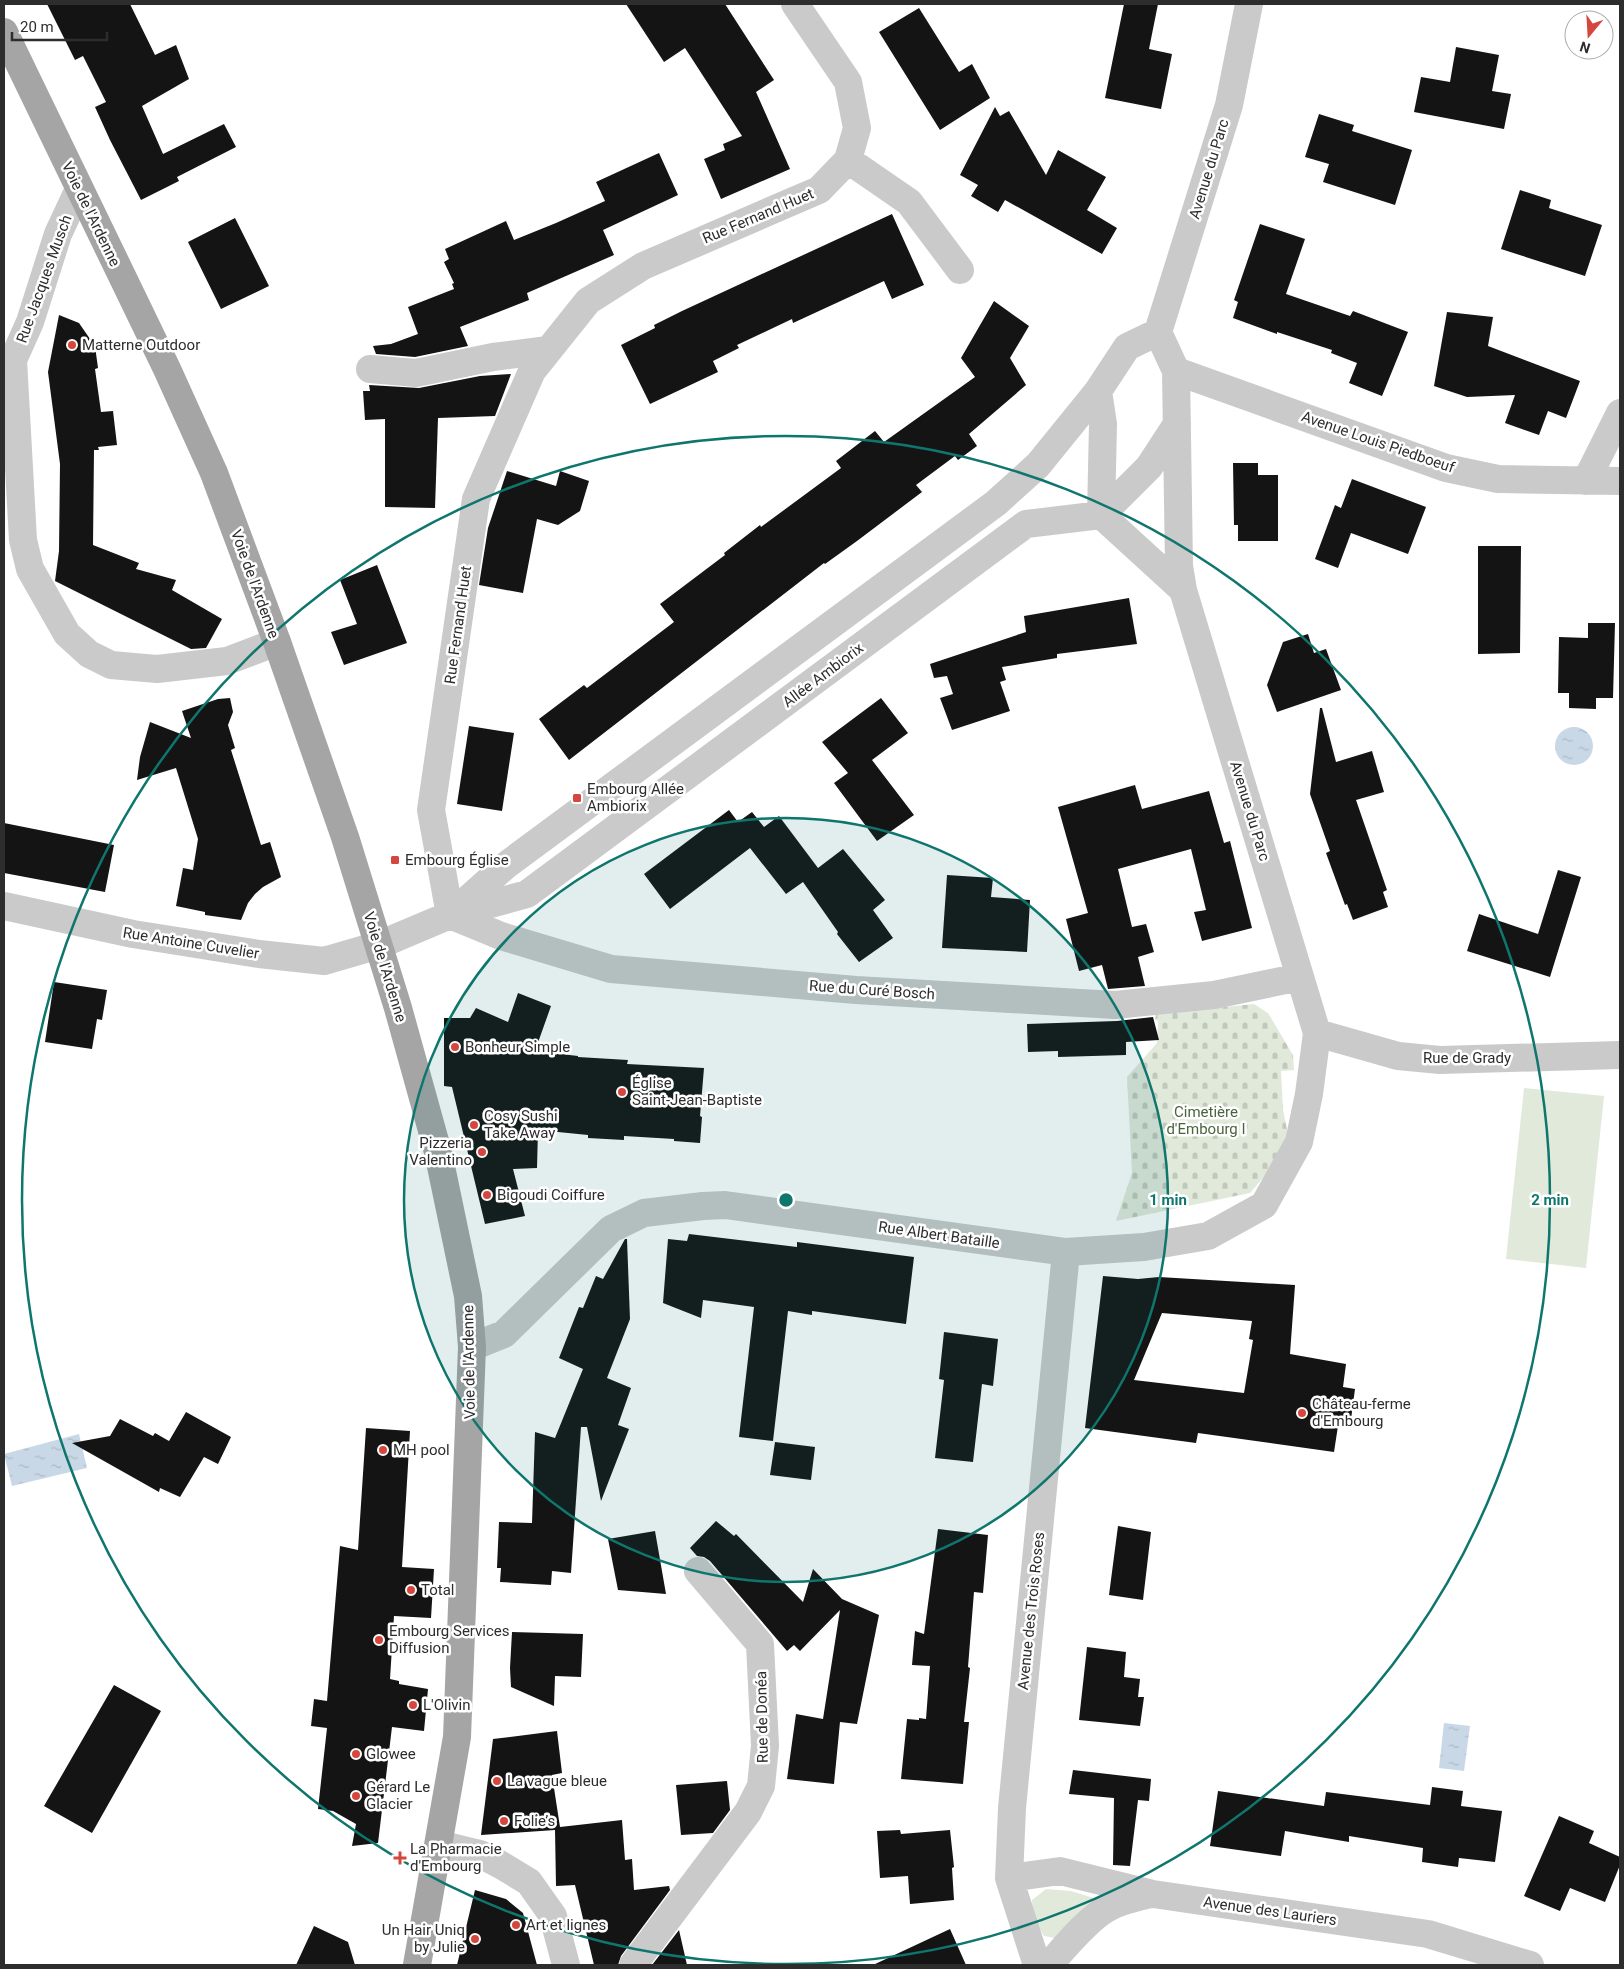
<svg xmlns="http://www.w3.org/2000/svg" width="1624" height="1969" font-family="Roboto,sans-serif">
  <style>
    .green { fill: #e1e9db }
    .cemetery { fill: url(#cemetery-stones) }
    .water { fill: url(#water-ripples) }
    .building { fill: #141414; fill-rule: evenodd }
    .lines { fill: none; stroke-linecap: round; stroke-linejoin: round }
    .street { stroke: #cacaca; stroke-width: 28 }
    .primary { stroke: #a5a5a5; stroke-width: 28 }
    .ring { fill: none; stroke: #0f766e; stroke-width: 2.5 }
    .poi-dot { fill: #d4463e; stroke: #fff; stroke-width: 2 }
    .labels { text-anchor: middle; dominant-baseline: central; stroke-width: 5; stroke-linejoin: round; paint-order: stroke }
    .street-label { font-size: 15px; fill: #2d2d2d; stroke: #fff }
    .poi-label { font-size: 15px; fill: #2d2d2d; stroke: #fff; text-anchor: start }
    .park-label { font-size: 15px; fill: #4b643e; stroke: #fff }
    .centre { fill: #0f766e; stroke: #fff; stroke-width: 2.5 }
    .ring-label { font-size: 15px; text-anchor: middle; font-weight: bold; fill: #0f766e; stroke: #fff; stroke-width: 5; stroke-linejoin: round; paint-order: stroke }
  </style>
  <defs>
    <pattern id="cemetery-stones" width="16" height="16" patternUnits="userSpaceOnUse" patternTransform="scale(1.25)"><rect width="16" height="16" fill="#e1e9db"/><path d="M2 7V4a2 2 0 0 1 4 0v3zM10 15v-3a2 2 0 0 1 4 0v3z" fill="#c1c8bc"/></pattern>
    <pattern id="water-ripples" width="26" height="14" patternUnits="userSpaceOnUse" patternTransform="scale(1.25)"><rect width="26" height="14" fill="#c9d8e7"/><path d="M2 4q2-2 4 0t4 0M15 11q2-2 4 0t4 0" fill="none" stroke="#adbac6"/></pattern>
  </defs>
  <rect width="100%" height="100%" fill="#fff"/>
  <!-- green -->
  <path class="green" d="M1524,1088L1604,1096L1586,1268L1506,1259Z
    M1046,1889L1071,1891L1100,1900L1060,1939L1044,1936L1033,1917L1032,1900Z"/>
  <!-- cemetery -->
  <path class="cemetery" d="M1254,1004L1268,1013L1293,1055L1294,1070L1281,1071L1283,1110L1289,1139L1275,1164L1250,1193L1116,1221L1132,1173L1127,1077L1157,1043L1158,1021L1155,1020L1156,1014Z"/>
  <!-- water -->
  <path class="water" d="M1555 746a19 19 0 1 1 38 0a19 19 0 1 1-38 0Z
    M79,1434L87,1468L12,1486L4,1454Z
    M1444,1723L1470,1726L1464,1771L1439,1768Z"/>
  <!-- building -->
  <path class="building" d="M47,4H130L155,55L176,45L189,79L142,106L163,154L224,124L236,147L177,177L179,181L141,200L110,140L95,107L106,102L83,56L75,60Z
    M626,4H725L774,80L756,92L790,169L721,199L704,159L725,150L723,144L742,136L685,48L664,62Z
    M1124,4H1158L1149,49L1172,54L1161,109L1105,98Z
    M919,8L959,72L972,64L990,98L940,130L879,32Z
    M1456,47L1499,55L1492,91L1511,94L1504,129L1414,112L1421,77L1450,82Z
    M995,107L1000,116L1009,111L1046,175L1058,150L1106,177L1087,210L1117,228L1102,254L1005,200L998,212L971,196L978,185L960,175Z
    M1319,114L1354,125L1352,131L1412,150L1395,205L1323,182L1329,164L1305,157Z
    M659,153L678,195L603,230L614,255L527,293L529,300L460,327L468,346L415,357L376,354L373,346L391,344L418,334L408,307L454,289L452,284L454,283L444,262L449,259L445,249L506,221L514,240L556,223L605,201L596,182Z
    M1520,190L1551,200L1549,208L1602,225L1585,276L1501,249Z
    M892,214L924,285L892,299L884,281L793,323L792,319L737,345L739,348L713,361L718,372L650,404L621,345L655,328L654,325L682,311Z
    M235,218L269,286L221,309L188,242Z
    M1260,224L1305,239L1286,294L1350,316L1353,311L1408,332L1382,396L1349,383L1357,363L1331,353L1332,350L1277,332V334L1233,318L1238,302L1234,300Z
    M994,301L1029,326L1010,358L1026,385L969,434L977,446L958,460L955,456L916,485L922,492L857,541L825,564L824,563L569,760L539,719L584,685L587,688L674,622L660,604L725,555L724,553L760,525L761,527L841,468L836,461L875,431L884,442L975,377L961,358Z
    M1447,312L1493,317L1488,346L1580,381L1566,418L1548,411L1539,435L1505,423L1515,395L1467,397L1434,386Z
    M59,315L79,323L90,339H94L98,368L95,369L101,412L113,411L117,445L98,447L99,450H94L93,545L139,563L136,569L176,580L172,590L222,619L206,648L191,649L55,581L59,551L60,464L48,372Z
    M511,374L495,416L438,418L435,508L385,507V419L365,420L363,391H370L369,385L419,388L480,376Z
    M1233,463H1258V475H1278V541H1238V525H1234Z
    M507,471L556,486L560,471L589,481L580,511L558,525L537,519L523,593L479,585L488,528Z
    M1352,479L1426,507L1408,554L1351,533L1338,568L1315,559L1335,505L1341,508Z
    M1478,546H1521L1520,653L1478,654Z
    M377,565L407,643L344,665L331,632L357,624L340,580Z
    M1129,598L1137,644L1057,654V658L1002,667L1006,680L1000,682L1010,711L952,730L940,698L953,694L947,676L934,678L930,664L1026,632L1024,616Z
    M1588,623H1615L1613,698H1596V709L1569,708V693H1558L1559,637L1588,638Z
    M1308,634L1314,653L1326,649L1341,690L1277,712L1267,685L1283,642Z
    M230,698L233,712L228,725L235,748L231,750L261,845L270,842L281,877L263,887L255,894L248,903L241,920L205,915V912L176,906L183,868L193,870L198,839L176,768L137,780L140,757L150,722L191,738L182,711L218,699Z
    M881,698L908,733L872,760L914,815L877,841L834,783L848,773L822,742Z
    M1320,708H1322L1336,762L1372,751L1384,792L1356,800L1387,890L1383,892L1388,907L1353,920L1347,904L1345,905L1326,853L1330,851L1310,794Z
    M469,726L514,733L502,811L457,804Z
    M1135,785L1142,809L1209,791L1224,843L1230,841L1252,928L1202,941L1194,912L1206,910L1191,849L1118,869L1132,927L1146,924L1154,952L1138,957L1145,986L1108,989L1102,965L1079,971L1066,919L1088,913L1058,807Z
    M729,810L738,822L752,812L764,827L779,816L818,868L843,849L885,900L873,910L893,938L859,962L837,934L838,932L803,882L786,894L750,848L670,909L644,874Z
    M4,823L114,845L105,892L4,873Z
    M1558,870L1581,877L1550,977L1467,951L1479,914L1538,934Z
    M947,875L993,878L991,897L1030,900L1027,952L942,948Z
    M54,982L107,990L102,1020L97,1019L92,1049L45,1042Z
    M518,993L551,1006L535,1051L578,1056V1057L628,1060L627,1064L704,1068L700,1116L702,1117L700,1143L674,1141V1139L624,1136V1140L588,1138V1135L538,1130L537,1168L513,1169L525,1216L485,1224L452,1087L444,1086V1018H470L476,1008L508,1022Z
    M1153,1017L1159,1040L1126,1042V1055L1058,1057V1051L1028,1052L1027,1024L1117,1021Z
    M689,1234L797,1247V1242L914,1257L906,1324L812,1311V1315L788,1311L773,1441L739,1437L754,1307L703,1300L701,1318L663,1303L668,1239L687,1241Z
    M625,1239H627L630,1319L607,1378L631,1388L618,1425L629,1429L601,1501L587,1427H581L571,1573L552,1571L551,1585L500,1582L501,1568H497L499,1522L532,1523L535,1432L555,1438L583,1369L559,1358L579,1307L583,1308L596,1276L603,1279Z
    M1103,1276L1138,1279L1159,1277L1295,1285L1290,1354L1346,1364L1343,1387L1355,1389L1350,1427L1338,1426L1334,1452L1198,1433L1196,1443L1085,1428ZM1162,1313L1252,1321L1249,1339L1253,1340L1244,1393L1134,1380Z
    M944,1332L998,1339L993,1386L982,1384L973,1462L935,1458L944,1380L939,1379Z
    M186,1412L231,1437L218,1464L204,1457L180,1497L160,1488L159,1492L72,1443L110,1436L120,1419L153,1436L155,1433L169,1441Z
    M366,1428L410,1431L402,1567L434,1569L431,1618L394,1616L390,1679L399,1681V1684L428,1689L424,1731L392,1727L378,1843L352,1846L356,1824L333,1811L318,1809L327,1728L311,1726L314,1699L327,1701L340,1546L358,1550Z
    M775,1442L815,1447L811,1480L770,1475Z
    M716,1521L734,1536L736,1534L803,1602L813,1569L842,1599L879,1615L857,1724L840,1722L834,1784L787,1779L796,1714L823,1719L840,1610L800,1651L794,1645L787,1651L710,1561L704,1557L697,1556L690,1548Z
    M1118,1526L1151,1532L1143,1600L1109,1595Z
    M938,1529L988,1535L983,1593L974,1592L968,1667L970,1668L964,1722H969L963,1784L901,1779L907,1719L919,1720V1718L926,1719L930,1666L912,1665L915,1631L924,1634Z
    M655,1531L666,1594L618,1590L608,1539Z
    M512,1632L583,1634L581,1677L555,1676L554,1706L511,1687L510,1668Z
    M1087,1647L1126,1652L1124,1677L1140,1679L1138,1697H1144L1140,1726L1079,1720Z
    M114,1685L161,1711L92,1833L44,1806Z
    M557,1731L562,1773L552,1775L560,1827L622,1820L625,1860L632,1859L634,1890L669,1886L670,1890L621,1956L618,1965H594L575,1885L556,1886L555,1830L481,1835L493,1739Z
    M1073,1770L1151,1779L1149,1801L1138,1800L1130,1866L1113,1865L1114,1798L1069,1794Z
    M727,1781L730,1810L713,1833L681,1835L676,1785Z
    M1432,1787L1463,1791L1461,1806L1502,1811L1495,1862L1459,1858L1458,1867L1422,1862L1423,1848L1349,1836V1842L1285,1831L1281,1856L1210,1846L1218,1791L1324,1806L1326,1792L1430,1805Z
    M1559,1816L1594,1831L1589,1843L1620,1857V1865L1605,1902L1570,1888L1560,1911L1524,1896Z
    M900,1830L901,1834L950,1830L954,1867L952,1868L954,1900L910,1904L908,1876L880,1878L877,1831Z
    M475,1890L506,1899L523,1913L537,1965H457Z
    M314,1926L348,1942L355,1965H296Z
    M950,1929L966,1965H873Z
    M679,1930L687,1965H652Z"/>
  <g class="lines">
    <!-- street -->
    <path class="street" d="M848,160L909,202L960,270
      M4,360H13L30,322L58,234L79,189
      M13,360L23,540L30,569L67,634L89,654L111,665L157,669L227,661L277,642
      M370,369L416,373L493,357L548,350
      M1176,371L1446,468L1498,479L1620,481
      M1098,391L1103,424L1101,515L1183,590
      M1586,481L1620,413
      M4,906L133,934L259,954L324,961L379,945L450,915L527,894L1026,524L1101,515L1149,467L1177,424
      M455,911L505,866L996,503L1038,465L1098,391L1127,347L1158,332
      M450,915L431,810L476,499L532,371L588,301L643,266L819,190L848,160L857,128L848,82L795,4
      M450,915L501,936L611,969L856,990L1115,1005L1214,995L1300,977
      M1317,1033L1398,1056L1440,1060L1620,1055
      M472,1347L504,1334L611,1229L644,1213L703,1206L725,1205L1066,1252L1144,1247L1208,1236L1264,1205L1299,1142L1309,1094L1317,1033L1183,590L1179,566L1176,371L1158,332L1229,105L1249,4
      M439,1844L480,1854L501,1865L529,1882L553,1916L566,1965
      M1009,1878L1060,1871L1153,1894L1428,1934L1530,1965
      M633,1965L748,1812L761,1786L765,1746L760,1644L698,1571
      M1037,1965L1009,1878L1012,1808L1066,1252
      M1049,1965C1065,1947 1081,1927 1100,1913C1115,1902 1134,1898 1151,1894"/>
    <!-- primary -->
    <path class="primary" d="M4,32L167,369L214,473L277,642L345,837L398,1008L438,1152L468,1296L472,1347L457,1737L417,1965"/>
  </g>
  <!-- distance rings -->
  <circle cx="786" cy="1200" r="382" fill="#0f766e" fill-opacity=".12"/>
  <g class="ring">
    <circle cx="786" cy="1200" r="382"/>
    <circle cx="786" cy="1200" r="764"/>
  </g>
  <!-- markers -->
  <g class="poi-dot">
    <circle cx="72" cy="345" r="5"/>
    <rect x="572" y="793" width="10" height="10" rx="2.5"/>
    <rect x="390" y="855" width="10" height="10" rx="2.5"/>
    <circle cx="455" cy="1047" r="5"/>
    <circle cx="622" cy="1092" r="5"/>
    <circle cx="474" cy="1125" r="5"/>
    <circle cx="482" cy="1152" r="5"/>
    <circle cx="487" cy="1195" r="5"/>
    <circle cx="1302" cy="1413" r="5"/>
    <circle cx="383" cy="1450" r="5"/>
    <circle cx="411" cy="1590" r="5"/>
    <circle cx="379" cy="1640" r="5"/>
    <circle cx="413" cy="1705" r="5"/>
    <circle cx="356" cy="1754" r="5"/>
    <circle cx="497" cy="1781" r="5"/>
    <circle cx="356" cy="1796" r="5"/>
    <circle cx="504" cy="1821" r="5"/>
    <path d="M397.5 1850.5h5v5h5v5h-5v5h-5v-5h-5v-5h5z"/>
    <circle cx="516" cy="1925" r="5"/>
    <circle cx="475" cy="1939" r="5"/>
  </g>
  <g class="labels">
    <!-- street labels -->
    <g class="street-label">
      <text transform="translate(1209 169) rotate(-73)">Avenue du Parc</text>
      <text transform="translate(91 214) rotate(64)">Voie de l'Ardenne</text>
      <text transform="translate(758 216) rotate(-23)">Rue Fernand Huet</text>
      <text transform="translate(44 279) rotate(-70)">Rue Jacques Musch</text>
      <text transform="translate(1378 442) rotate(19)">Avenue Louis Piedboeuf</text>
      <text transform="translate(255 584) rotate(70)">Voie de l'Ardenne</text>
      <text transform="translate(458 625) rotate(-82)">Rue Fernand Huet</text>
      <text transform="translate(823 675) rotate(-37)">Allée Ambiorix</text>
      <text transform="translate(1250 811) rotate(73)">Avenue du Parc</text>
      <text transform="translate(191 943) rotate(9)">Rue Antoine Cuvelier</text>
      <text transform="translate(385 967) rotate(73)">Voie de l'Ardenne</text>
      <text transform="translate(872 990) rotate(4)">Rue du Curé Bosch</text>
      <text x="1467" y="1058">Rue de Grady</text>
      <text transform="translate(939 1235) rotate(8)">Rue Albert Bataille</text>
      <text transform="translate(469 1362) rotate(-91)">Voie de l'Ardenne</text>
      <text transform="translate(1031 1611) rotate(-84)">Avenue des Trois Roses</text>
      <text transform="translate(762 1717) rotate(-91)">Rue de Donéa</text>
      <text transform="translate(1270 1911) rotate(8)">Avenue des Lauriers</text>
    </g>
    <!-- poi labels -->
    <g class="poi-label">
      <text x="82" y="345">Matterne Outdoor</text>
      <text x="587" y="789">Embourg Allée<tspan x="587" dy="17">Ambiorix</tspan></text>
      <text x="405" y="860">Embourg Église</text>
      <text x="465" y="1047">Bonheur Simple</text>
      <text x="632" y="1083">Église<tspan x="632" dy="17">Saint-Jean-Baptiste</tspan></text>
      <text x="484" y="1116">Cosy Sushi<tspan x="484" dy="17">Take Away</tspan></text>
      <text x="472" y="1143" text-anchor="end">Pizzeria<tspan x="472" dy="17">Valentino</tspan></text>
      <text x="497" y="1195">Bigoudi Coiffure</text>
      <text x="1312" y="1404">Château-ferme<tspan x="1312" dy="17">d'Embourg</tspan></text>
      <text x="393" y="1450">MH pool</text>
      <text x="421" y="1590">Total</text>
      <text x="389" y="1631">Embourg Services<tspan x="389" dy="17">Diffusion</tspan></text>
      <text x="423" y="1705">L'Olivin</text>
      <text x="366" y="1754">Glowee</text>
      <text x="507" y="1781">La vague bleue</text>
      <text x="366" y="1787">Gérard Le<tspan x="366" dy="17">Glacier</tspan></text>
      <text x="514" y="1821">Folie’s</text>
      <text x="410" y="1849">La Pharmacie<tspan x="410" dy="17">d'Embourg</tspan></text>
      <text x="526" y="1925">Art et lignes</text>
      <text x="465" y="1930" text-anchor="end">Un Hair Uniq<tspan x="465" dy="17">by Julie</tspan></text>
    </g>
    <!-- park labels -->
    <g class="park-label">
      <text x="1206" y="1112">Cimetière<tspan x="1206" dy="17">d'Embourg I</tspan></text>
    </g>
  </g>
  <circle cx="786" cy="1200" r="8" class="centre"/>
  <g class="ring-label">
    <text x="1168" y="1205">1 min</text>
    <text x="1550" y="1205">2 min</text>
  </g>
  <!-- border -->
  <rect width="1624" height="1969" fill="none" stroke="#2d2d2d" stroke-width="10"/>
  <!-- north arrow -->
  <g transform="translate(1589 35) rotate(198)"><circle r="24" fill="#ffffff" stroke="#ababab"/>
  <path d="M0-4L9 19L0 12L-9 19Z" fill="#d4463e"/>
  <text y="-8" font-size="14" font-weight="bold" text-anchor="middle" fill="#2d2d2d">N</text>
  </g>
  <!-- scale -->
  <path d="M12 32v8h95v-8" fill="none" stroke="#2d2d2d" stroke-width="2.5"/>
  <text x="20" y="32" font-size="15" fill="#2d2d2d" stroke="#ffffff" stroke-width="4" paint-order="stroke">20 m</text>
</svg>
